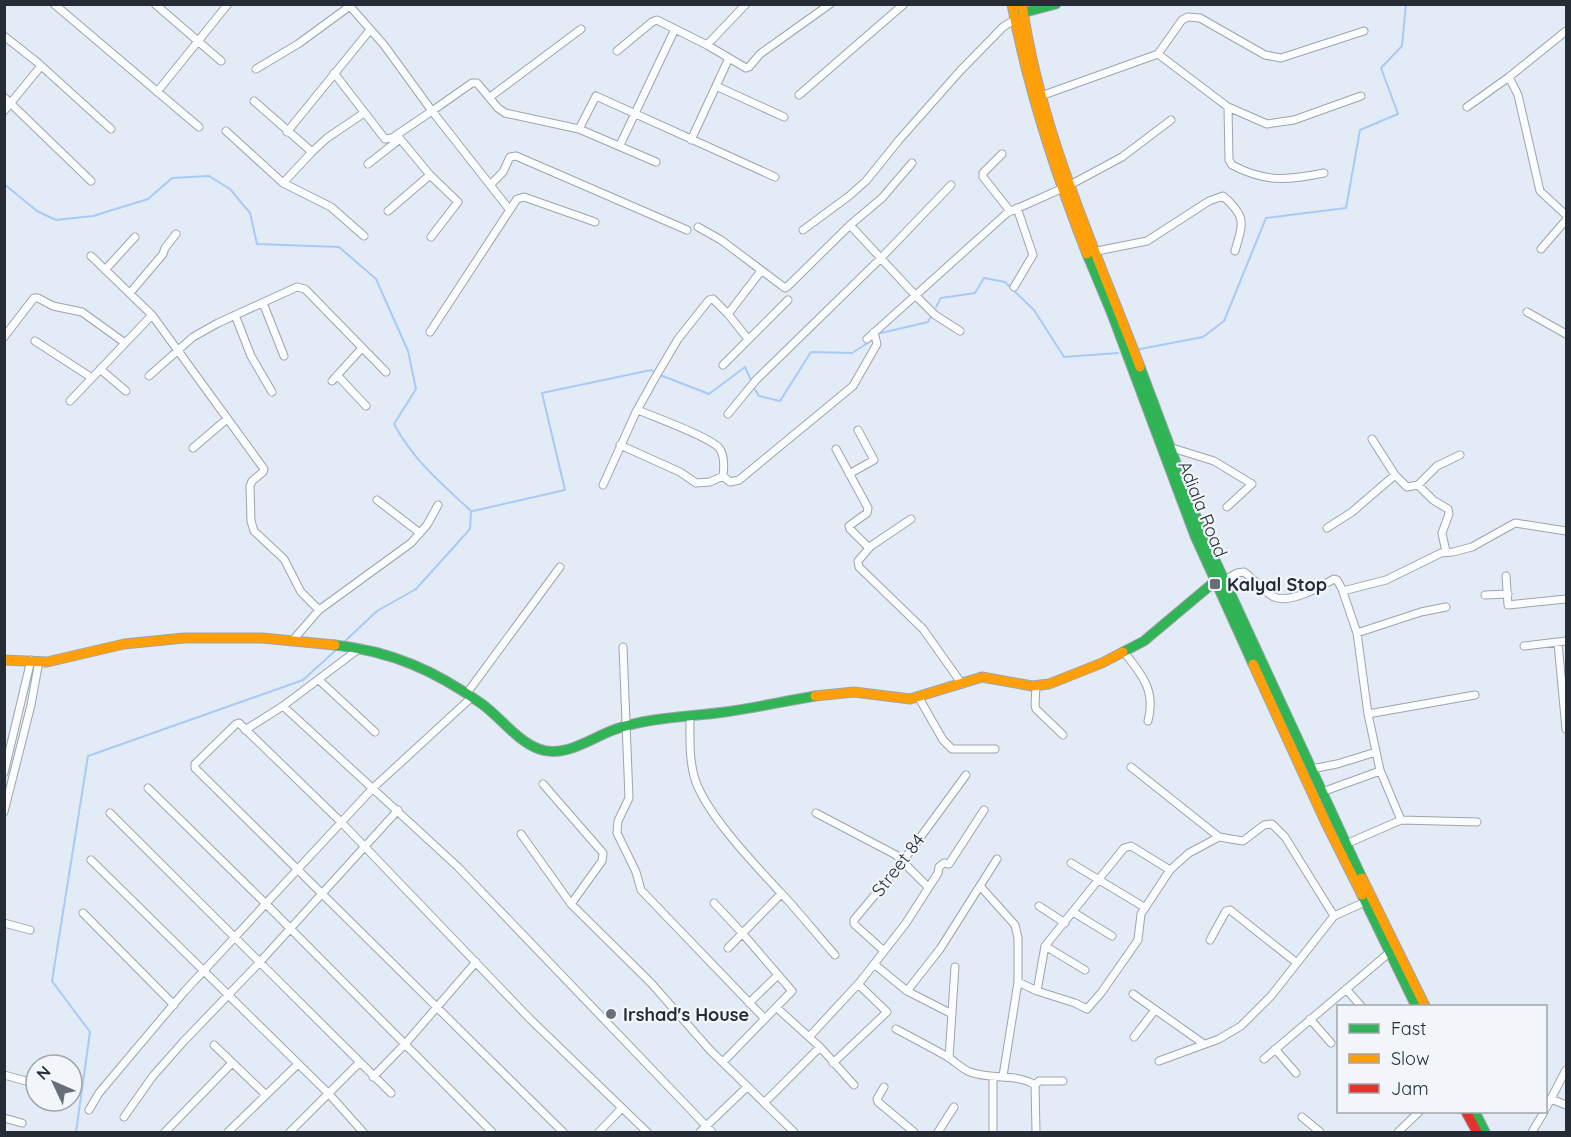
<svg xmlns="http://www.w3.org/2000/svg" width="1571" height="1137" font-family="Quicksand,sans-serif">
  <style>
    .lines { fill: none; stroke-linecap: round; stroke-linejoin: round }
    .stream { stroke: #a8caf7; stroke-width: 2 }
    .street-casing { stroke: #9da4ac; stroke-width: 9 }
    .fast-casing { stroke: #9da4ac; stroke-width: 11 }
    .slow-casing { stroke: #9da4ac; stroke-width: 11 }
    .jam-casing { stroke: #9da4ac; stroke-width: 11 }
    .street { stroke: #fbfcfe; stroke-width: 7 }
    .fast { stroke: #30b455; stroke-width: 9 }
    .slow { stroke: #ff9f0a; stroke-width: 9 }
    .jam { stroke: #e5322d; stroke-width: 9 }
    .poi-dot { fill: #686f79; stroke: #f2f6fb; stroke-width: 2 }
    .labels { text-anchor: middle; dominant-baseline: central; stroke-width: 4.5; stroke-linejoin: round; paint-order: stroke }
    .street-label { font-size: 18px; fill: #252c36; stroke: #f2f6fb }
    .poi-label { font-size: 18px; font-weight: bold; fill: #252c36; stroke: #f2f6fb; text-anchor: start }
  </style>
  <rect width="100%" height="100%" fill="#e3ebf6"/>
  <g class="lines">
    <!-- stream -->
    <path class="stream" d="M4,184L37,211L56,220L93,216L148,199L172,178L209,176L230,189L250,213L257,244L339,247L376,279L408,351L416,389L394,424C413,460 442,484 471,511L470,529L416,589L377,611L343,643
      M936,307L941,298L975,293L984,278L1005,282L1034,310L1064,357L1118,353
      M881,333L928,322L930,318
      M1140,349L1203,337L1224,321L1266,218L1346,208L1360,130L1398,114L1381,68L1402,46L1406,4
      M660,375L709,394L745,367L751,380
      M754,388L759,396L780,401L811,352L852,353L869,342
      M473,511L565,490L542,393L651,370L654,372
      M76,1132L90,1032L52,981L88,756L303,680L337,649"/>
    <defs>
      <path id="street" d="M54,4L199,127
        M155,4L221,61
        M348,4L384,45L432,111L472,83H477L498,108L505,113L579,129L656,162
        M4,36L37,62L111,129
        M707,45L746,4
        M617,51L652,22L657,20L707,45L746,68L749,67L760,54L830,4
        M1158,54L1228,107L1229,160L1232,165C1266,183 1289,180 1324,173
        M256,69L298,44L350,6
        M334,73L385,139L392,138L432,111L509,209
        M1509,77L1518,95L1540,191L1566,215
        M716,86L784,117
        M157,92L228,4
        M799,95L904,4
        M4,97L91,181
        M490,97L581,29
        M1038,97L1158,54L1182,20L1188,17L1200,18L1265,55L1281,58L1364,31
        M254,101L312,152L327,138L364,113
        M1228,107L1267,124L1294,120L1361,96
        M1467,107L1509,77L1566,31
        M4,111L41,66
        M579,129L596,96L775,177
        M226,131L283,183L331,207L364,236
        M287,132L370,30
        M397,135L430,175L458,202L431,237
        M691,140L729,58
        M620,145L675,29
        M1002,154L983,173V177L1010,211
        M368,164L400,139
        M283,183L312,152
        M491,184L503,172L510,157L516,156L687,230
        M388,211L430,175
        M850,225L915,295L935,315L960,331
        M698,227L721,240L785,288L788,286L850,225L882,198L912,163
        M803,230L849,196L866,181L899,140L960,71L1003,27L1014,20
        M1541,249L1566,220
        M1092,252L1147,241L1209,201L1223,196C1247,217 1243,223 1235,251
        M91,256L152,315L264,469L263,472L252,481L250,486L251,521L254,531L284,559L301,592L319,610
        M105,270L135,237
        M1014,287L1033,255L1017,208
        M130,293L163,254L165,248L176,234
        M263,303L284,356
        M1527,312L1566,334
        M728,314L748,339
        M235,315L251,356L272,392
        M430,332L517,199L524,197L595,222
        M4,337L34,298H38L53,306L82,312L125,343
        M867,339L1007,213L1070,185L1122,157L1171,120
        M35,341L92,378
        M723,365L788,300
        M100,369L126,391
        M337,375L366,406
        M149,376L193,337L218,323L297,287L305,289L386,372
        M332,381L362,348
        M70,401L152,315
        M638,410C654,417 710,437 719,448C725,455 724,468 723,476
        M728,414L756,380L881,258L951,185
        M1372,439L1395,475L1407,487L1418,485L1437,466L1460,455
        M620,445L680,472L696,483L710,482L723,476L730,482L739,480L853,386L877,344L874,332
        M1169,447L1214,461L1252,484L1227,507
        M193,448L227,419
        M836,449L868,508L867,513L849,526L850,529L869,548
        M849,474L874,460L858,430
        M603,485L636,412L655,378L678,339L709,300L713,299L728,314L761,271
        M1418,485L1433,500L1448,509L1449,514L1442,533L1446,552
        M377,500L420,533
        M911,519L871,546L858,561L859,567L923,629L962,684
        M1327,528L1352,512L1395,475
        M1506,576L1508,605L1566,599
        M1223,581L1237,573L1244,572C1253,578 1264,593 1274,597C1290,604 1320,587 1334,579L1337,580L1342,589L1357,633L1368,714L1380,770L1401,820
        M1343,591L1386,580L1441,553L1453,552L1472,547L1515,523L1566,531
        M1485,595L1508,594
        M1357,633L1421,612L1446,607
        M293,640L319,610L411,543L427,525L438,505
        M1558,643L1566,729
        M1524,646L1566,641
        M623,647L629,798L618,821L617,833L636,872L641,890L765,1019
        M1124,652C1142,675 1156,690 1148,721
        M319,680L375,732
        M1036,686L1035,705L1036,709L1063,735
        M467,693L560,567
        M919,698L943,740L952,749H995
        M283,706L458,867L712,1132
        M1368,714L1475,695
        M690,717C690,737 689,757 694,776C703,811 756,866 781,893C800,913 817,935 835,955
        M245,730L283,706L360,648
        M1131,767L1219,837
        M1311,769L1337,764L1376,752
        M4,773L31,660
        M543,784L603,853L602,861L571,904
        M148,788L266,904L492,1132
        M1322,792L1380,771
        M4,812L31,705L39,661
        M110,813L391,1093
        M816,813L896,855L928,887
        M521,834L571,904L651,983L710,1050L794,1132
        M1346,844L1401,820L1477,822
        M91,860L329,1094L363,1132
        M1071,863L1144,907
        M980,886L1015,925L1018,938V982
        M714,903L743,934L792,991L723,1062
        M1039,906L1065,923
        M1073,912L1112,936
        M83,913L174,1005
        M4,923L30,930
        M1210,940L1226,911L1230,910L1297,963
        M1045,946L1085,970
        M728,948L781,894
        M884,951L854,924V920L903,861L966,775
        M874,964L907,991L952,1014
        M1346,989L1361,1006
        M907,991L940,949L997,859
        M1037,991L1045,946L1124,848L1131,846L1170,870
        M1133,994L1204,1044
        M749,1003L778,975
        M777,1008L820,1047L854,1085
        M1310,1019L1331,1043
        M896,1029C913,1038 930,1047 946,1056C955,1061 962,1069 970,1072C991,1080 1016,1073 1035,1085
        M809,1037L860,982L906,923L938,873L939,867L944,863L949,864L984,810
        M1134,1037L1155,1010
        M214,1045L266,1095
        M1275,1049L1296,1073
        M949,1058L955,967
        M1264,1059L1390,952
        M1159,1061L1219,1039L1241,1026L1271,996L1334,916L1365,902
        M833,1063L887,1012L858,984
        M4,1075L26,1081
        M1003,1076L1018,982L1037,991L1075,1003L1087,1009L1101,993L1138,940L1141,914L1170,870L1189,853L1219,837L1243,841L1264,825L1272,824L1285,837L1334,916
        M373,1077L405,1044L476,962
        M993,1077V1132
        M1035,1085L1036,1132
        M1035,1085L1039,1081H1063
        M884,1087L877,1099L878,1102L914,1132
        M1551,1099L1566,1105
        M764,1103L820,1047
        M1546,1108L1566,1070
        M89,1110L99,1093L184,992L373,788L472,697
        M124,1117L153,1076L184,1041L259,963L398,810
        M1302,1117L1320,1132
        M4,1118L22,1123
        M165,1132L232,1063
        M228,1132L298,1064
        M290,1132L359,1063
        M563,1132L195,768V764L236,724L239,723L342,823L530,1019L647,1132
        M599,1132L622,1108
        M700,1132L747,1087
        M938,1132L954,1107
        M1398,1132L1419,1112
        M1532,1132L1544,1112"/>
      <path id="fast" d="M1018,14L1056,4
        M1087,254L1112,314L1195,536L1253,664
        M1140,367L1202,532L1362,878
        M335,645C391,651 436,671 482,704C500,717 517,741 539,749C565,759 592,737 616,729C651,717 689,717 725,712C755,708 785,701 815,696
        M1123,652L1144,641L1219,578
        M1362,895L1416,1006
        M1475,1112L1485,1132"/>
      <path id="slow" d="M1012,4C1028,90 1055,172 1087,254
        M1022,4C1040,132 1095,248 1140,367
        M4,660L47,662L124,644L184,638H262L335,645
        M1253,664L1325,821L1362,895
        M815,696L854,692L910,699L982,677L1032,686L1049,684L1102,663L1123,652
        M1362,878L1425,1006"/>
      <path id="jam" d="M1466,1112L1477,1132"/>
    </defs>
    <!-- street casing -->
    <use href="#street" class="street-casing"/>
    <!-- fast casing -->
    <use href="#fast" class="fast-casing"/>
    <!-- slow casing -->
    <use href="#slow" class="slow-casing"/>
    <!-- jam casing -->
    <use href="#jam" class="jam-casing"/>
    <!-- street -->
    <use href="#street" class="street"/>
    <!-- fast -->
    <use href="#fast" class="fast"/>
    <!-- slow -->
    <use href="#slow" class="slow"/>
    <!-- jam -->
    <use href="#jam" class="jam"/>
  </g>
  <!-- markers -->
  <g class="poi-dot">
    <rect x="1209" y="578" width="12" height="12" rx="3"/>
    <circle cx="611" cy="1014" r="6"/>
  </g>
  <g class="labels">
    <!-- street labels -->
    <g class="street-label">
      <text transform="translate(1203 509) rotate(68)">Adiala Road</text>
      <text transform="translate(898 865) rotate(-52)">Street 84</text>
    </g>
    <!-- poi labels -->
    <g class="poi-label">
      <text x="1227" y="584">Kalyal Stop</text>
      <text x="623" y="1014">Irshad's House</text>
    </g>
  </g>
  <!-- border -->
  <rect width="1571" height="1137" fill="none" stroke="#252c36" stroke-width="12"/>
  <!-- legend -->
  <rect x="1337" y="1005" width="210" height="108" fill="#f2f6fb" stroke="#a0a5ac" stroke-width="1.5"/>
  <rect x="1349" y="1024" width="30" height="9" fill="#30b455" stroke="#a0a5ac" stroke-width="1.5"/>
  <text x="1391" y="1035" font-size="18" fill="#252c36">Fast</text>
  <rect x="1349" y="1054" width="30" height="9" fill="#ff9f0a" stroke="#a0a5ac" stroke-width="1.5"/>
  <text x="1391" y="1065" font-size="18" fill="#252c36">Slow</text>
  <rect x="1349" y="1084" width="30" height="9" fill="#e5322d" stroke="#a0a5ac" stroke-width="1.5"/>
  <text x="1391" y="1095" font-size="18" fill="#252c36">Jam</text>
  <!-- north arrow -->
  <g transform="translate(54 1083) rotate(314)"><circle r="28" fill="#f2f6fb" stroke="#a0a5ac" stroke-width="1.5"/>
  <path d="M0-4.5L10 22L0 15L-10 22Z" fill="#686f79"/>
  <text y="-9" font-size="16" font-weight="bold" text-anchor="middle" fill="#252c36">N</text>
  </g>
</svg>
